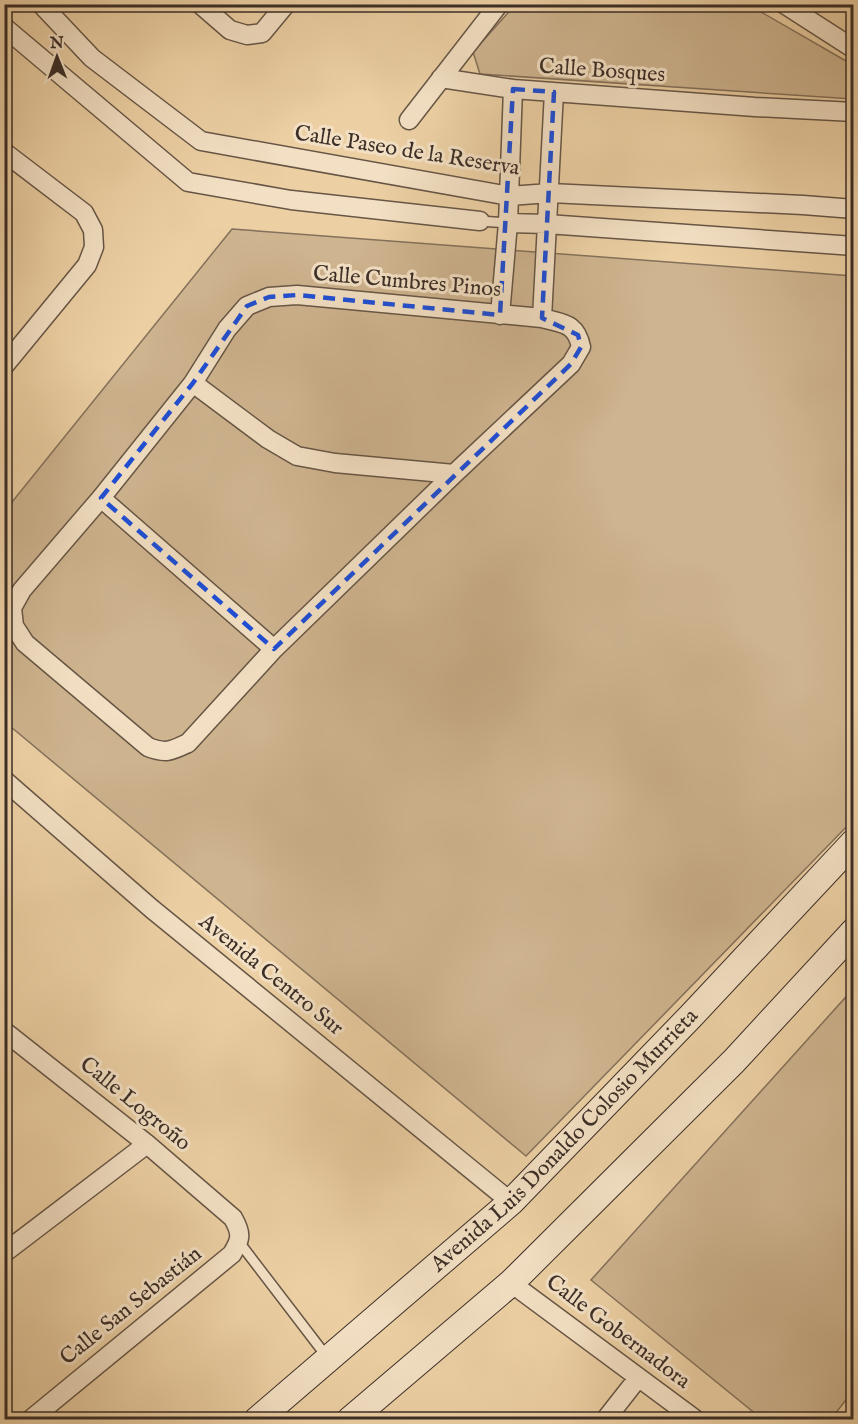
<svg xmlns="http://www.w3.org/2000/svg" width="858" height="1424" font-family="'IM FELL English',serif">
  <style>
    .green { fill: #ceb48f; stroke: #84715b; stroke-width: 1.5 }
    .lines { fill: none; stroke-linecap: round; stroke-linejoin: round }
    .lane-casing { stroke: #675646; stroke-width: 12 }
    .street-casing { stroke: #675646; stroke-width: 21 }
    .secondary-casing { stroke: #3b2e27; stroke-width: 28 }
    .lane { stroke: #f3e0c4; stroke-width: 9 }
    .street { stroke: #f3e0c4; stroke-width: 18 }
    .secondary { stroke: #f3e0c4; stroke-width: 26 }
    .marked { fill: none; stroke: #1d4ed8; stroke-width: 4.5; stroke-dasharray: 12 8; stroke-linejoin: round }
    .labels { text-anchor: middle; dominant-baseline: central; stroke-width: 6; stroke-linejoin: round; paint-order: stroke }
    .street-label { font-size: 22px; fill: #3b2e27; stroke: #f3e0c4 }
  </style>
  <rect width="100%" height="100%" fill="#ecd0a4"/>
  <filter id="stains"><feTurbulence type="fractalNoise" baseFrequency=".00333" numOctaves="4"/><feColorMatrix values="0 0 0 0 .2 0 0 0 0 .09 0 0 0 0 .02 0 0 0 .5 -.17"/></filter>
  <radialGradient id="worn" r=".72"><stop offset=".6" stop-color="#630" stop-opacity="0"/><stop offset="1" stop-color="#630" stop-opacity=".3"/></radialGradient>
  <!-- green -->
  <path class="green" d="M515,5H749L853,65V99L480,74L473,52Z
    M232,229L853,276V820L526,1156L5,722L4,512Z
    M853,989V1391L831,1419H762L591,1280Z"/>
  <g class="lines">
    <defs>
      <path id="lane" d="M480,221L508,223
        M239,1242L327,1357"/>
      <path id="street" d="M41,4L92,58L201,141L509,196L550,193L803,205L854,209
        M200,4L230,30L247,35L262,33L286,4
        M784,4L854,49
        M4,27L188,182L291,200L480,221
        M441,78L513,89L755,107L854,112
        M409,120L499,4
        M4,152L84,213L93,230L94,247L87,265L4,366
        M508,223L547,224L854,246
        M297,295L542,318C564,324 576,323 581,347L571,364L454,474L274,649L188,743C171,751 166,754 148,747L25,643L14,626L12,608L22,590L101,498L193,383L227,329L247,306L269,297Z
        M500,315L508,223L513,89
        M542,318L554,92
        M193,383L268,439L297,456L335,463L454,474
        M101,498L274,649
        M4,780L152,909L511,1202
        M4,1031L147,1144L233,1218C242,1234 241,1239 232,1254L30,1420
        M4,1253L147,1144
        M511,1283L696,1420
        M605,1420L638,1378"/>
      <g id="secondary">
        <path id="s1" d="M257,1420L511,1202L691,1016L854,842"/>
        <path d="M350,1420L511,1283L734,1061L854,931"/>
      </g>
    </defs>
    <!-- lane casing -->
    <use href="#lane" class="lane-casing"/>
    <!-- street casing -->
    <use href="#street" class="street-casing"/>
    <!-- secondary casing -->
    <use href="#secondary" class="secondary-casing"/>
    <!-- lane -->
    <use href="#lane" class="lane"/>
    <!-- street -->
    <use href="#street" class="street"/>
    <!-- secondary -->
    <use href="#secondary" class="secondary"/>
  </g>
  <!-- marked area -->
  <path class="marked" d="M513,89L554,92L542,318L578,335L581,347L571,364L274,649L101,498L193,383L247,306L269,297L297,295L500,315Z"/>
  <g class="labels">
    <!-- street labels -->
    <g class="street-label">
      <text transform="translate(602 71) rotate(4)">Calle Bosques</text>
      <text transform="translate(407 151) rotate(9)">Calle Paseo de la Reserva</text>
      <text transform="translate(407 282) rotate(5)">Calle Cumbres Pinos</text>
      <text transform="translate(271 975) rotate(39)">Avenida Centro Sur</text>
      <text transform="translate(135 1104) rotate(39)">Calle Logroño</text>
      <text stroke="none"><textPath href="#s1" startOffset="416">Avenida Luis Donaldo Colosio Murrieta</textPath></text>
      <text transform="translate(131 1306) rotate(-39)">Calle San Sebastián</text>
      <text transform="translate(618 1332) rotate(37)">Calle Gobernadora</text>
    </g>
  </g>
  <!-- margin -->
  <rect width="858" height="1424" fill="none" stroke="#ecd0a4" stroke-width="24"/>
  <rect x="6" y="6" width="846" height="1412" fill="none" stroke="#3b2e27" stroke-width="3"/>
  <rect x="12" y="12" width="834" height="1400" fill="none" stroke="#3b2e27" stroke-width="1.5"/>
  <!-- north arrow -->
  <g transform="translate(57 57) rotate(359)" stroke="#f3e0c4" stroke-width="4.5" paint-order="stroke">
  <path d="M0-4.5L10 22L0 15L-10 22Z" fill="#3b2e27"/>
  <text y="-9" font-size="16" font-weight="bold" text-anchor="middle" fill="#3b2e27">N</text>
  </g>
  <rect width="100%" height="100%" filter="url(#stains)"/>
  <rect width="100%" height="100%" fill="url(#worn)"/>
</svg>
